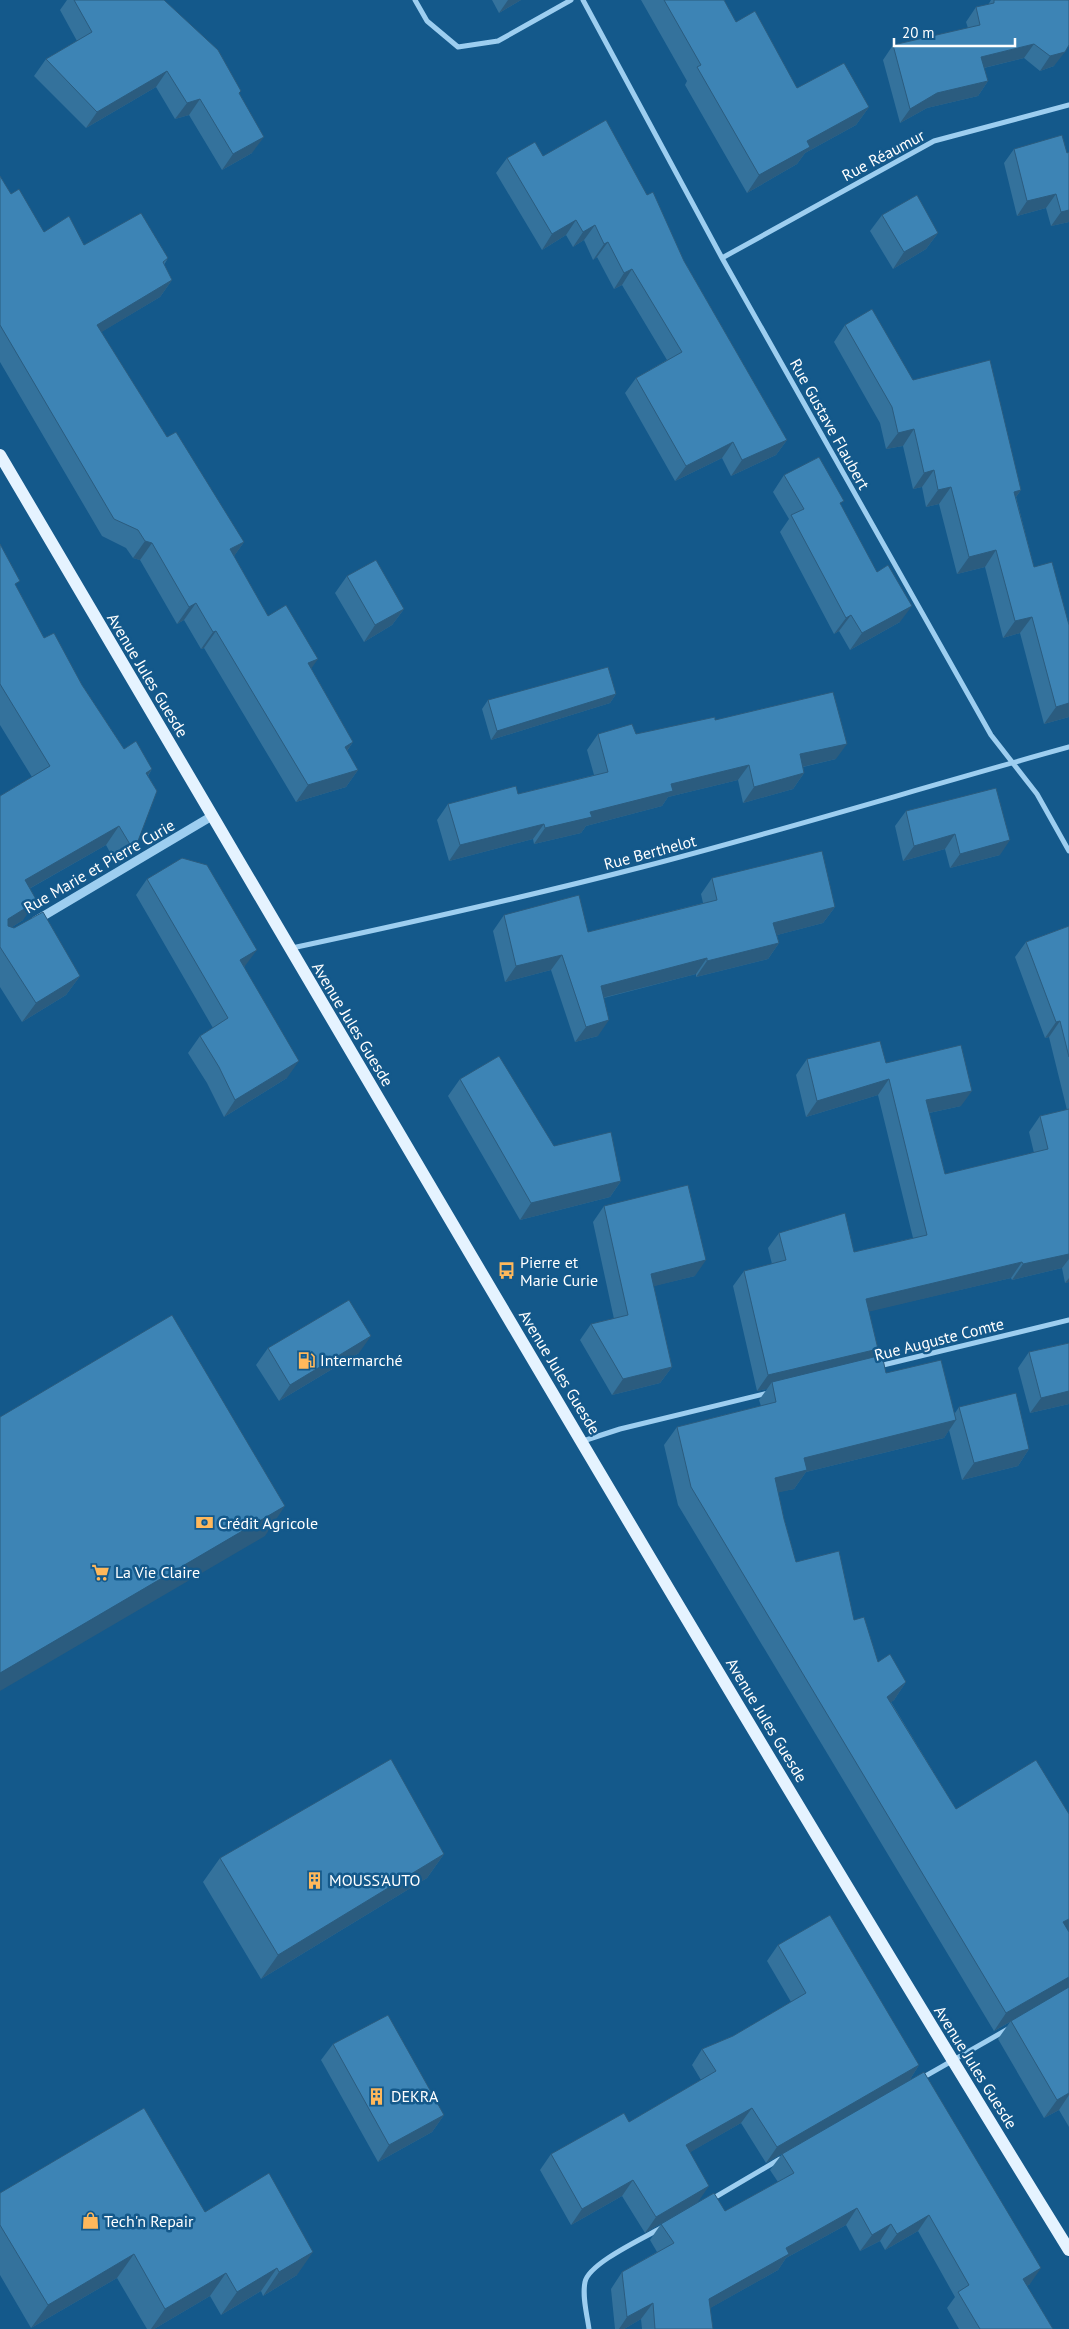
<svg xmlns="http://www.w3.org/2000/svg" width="1069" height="2329" font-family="'PT Sans',sans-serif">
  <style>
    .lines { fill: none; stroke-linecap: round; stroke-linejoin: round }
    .minor { stroke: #9dcef0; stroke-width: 5 }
    .tertiary { stroke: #9dcef0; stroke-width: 9 }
    .primary { stroke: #e5f3ff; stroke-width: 12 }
    .wall { fill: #34729c }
    .shaded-wall { fill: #2b5c7f }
    .building { fill: #3d84b5; stroke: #2b5c7f }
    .labels { text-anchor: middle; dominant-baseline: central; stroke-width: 5; stroke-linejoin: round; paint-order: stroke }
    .street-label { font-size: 16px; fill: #fff; stroke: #14598b }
    .poi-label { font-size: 16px; fill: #fff; stroke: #14598b; text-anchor: start }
  </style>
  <rect width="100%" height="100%" fill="#14598b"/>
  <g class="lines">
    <!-- minor -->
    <path class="minor" d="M415,0L427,21L458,47L498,41L571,0
      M583,0L722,258L991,735L1037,794L1069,851
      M722,258L934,141L1069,105
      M292,948C409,923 526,897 642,867C785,830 927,786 1069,747
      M879,1366L1069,1320
      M583,1441L620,1429L768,1393
      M922,2078L1008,2029
      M712,2199L780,2159
      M589,2329C587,2314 582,2297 585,2282C589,2263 644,2238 661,2228"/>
    <!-- tertiary -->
    <path class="tertiary" d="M35,921L212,816"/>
    <!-- primary -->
    <path class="primary" d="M0,455C354,1055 703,1657 1069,2250"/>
  </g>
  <!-- wall -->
  <path class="wall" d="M67,0H164L240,94L252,153L222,170L189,115L175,119L156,87L86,128L34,76L46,59L77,41L60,10Z
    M492,0H521L499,13Z
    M641,0H724L736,22L797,88L869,107L856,125L805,153L797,164L747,193L685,85L687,81Z
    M991,0H1069L1054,66L1040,71L1024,58L984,68L988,81L978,96L927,108L900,123L883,60L893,45L968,28L966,22L976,7L988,5Z
    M1014,149L1067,153L1069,152V222L1051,226L1046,208L1017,216L1004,163Z
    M543,156L684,261L787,440L776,455L731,476L722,458L675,481L625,393L636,378L667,360L622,285L614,289L597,257L593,260L584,240L573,247L566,235L542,250L496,173L507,158Z
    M0,176L11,194L44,232L84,245L168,258L164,265L172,280L160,297L101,332L167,437L244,542L234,556L268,616L311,668L353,742L347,751L358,770L346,787L296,802L204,648L201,649L184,620L177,624L140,560L133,558L126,548L102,536L0,362Z
    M882,215L938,233L926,249L893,269L870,231Z
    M845,325L913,380L1021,490L1016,497L1034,567L1069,625V717L1044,724L1020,633L1003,638L985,567L957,574L939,504L926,507L922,487L913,489L903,446L886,449L880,423L834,342Z
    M784,475L841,505L900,622L850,650L839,631L834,634L780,532L789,519L773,492Z
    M0,544L16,587L44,638L82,685L124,749L152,769L148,776L157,791L125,860L117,865L106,845L29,889L23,920L12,927L80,976L66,995L22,1022L0,987V796L32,777L0,725Z
    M347,576L404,609L392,625L364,642L335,593Z
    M616,694L610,703L491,740L482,709L488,700Z
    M715,720L836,759L803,767L804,773L793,789L743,803L738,780L668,797L662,806L586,826L581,833L534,844L533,839L449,861L437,820L448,804L518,794L594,775L587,750L598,734H636Z
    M906,811L1000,855L950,868L945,849L903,861L895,826Z
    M712,878L835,907L823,923L777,935L779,943L768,959L696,977V974L604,998L598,1036L575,1042L551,970L505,982L493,931L504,915L588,932L703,903L701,894Z
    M147,879L245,966L244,967L287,1078L224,1117L207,1083L188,1053L200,1036L213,1028L136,895Z
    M1069,926V1282L1065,1283L1062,1268L1012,1280L1011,1278L869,1311L872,1357L886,1373L955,1413L959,1407L1029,1449L1018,1466L962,1480L949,1430L944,1438L806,1472L794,1489L778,1492L784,1519L796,1562L854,1620L878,1662L906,1682L894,1700L891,1702L956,1809L1069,1814V1930H1068L1069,1932V2127L1059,2110L1044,2118L998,2039L1010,2022L994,2031L678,1505L664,1445L677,1427L761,1406L759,1400L767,1389L757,1391L733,1286L744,1271L772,1264L768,1248L779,1233L854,1252L913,1238L878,1095L806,1117L796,1075L807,1059L886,1063L961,1106L929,1113L945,1174L1034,1153L1029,1132L1040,1116L1067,1110L1049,1037L1045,1038L1015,957L1026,942Z
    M460,1079L554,1146L621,1181L610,1197L520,1220L448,1096Z
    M604,1206L695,1276L653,1286L672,1367L660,1383L612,1395L580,1340L591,1324L614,1319L593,1222Z
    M1069,1343V1404L1030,1413L1018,1368L1029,1352Z
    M268,1348L359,1353L279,1401L256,1365Z
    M444,1854L427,1878L261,1979L203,1882L220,1858Z
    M778,1945L919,2065L909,2081L766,2163L741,2123L690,2152L698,2202L645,2233L622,2196L571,2225L540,2170L551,2154L629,2122L701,2080L692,2065L702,2049L733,2036L791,2002L767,1961Z
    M333,2044L444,2115L432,2132L378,2162L321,2060Z
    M924,2072L1030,2284L1027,2286L1053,2329H959L947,2308L955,2297L918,2231L885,2250L880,2241L860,2251L846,2225L786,2258L778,2270L710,2308L713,2329H642L641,2319L624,2329H615L611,2289L622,2272L657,2252L650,2240L661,2224L725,2211L778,2182L770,2170L782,2154Z
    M0,2193L205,2212L297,2275L263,2296L261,2291L221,2315L210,2296L154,2329H147L117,2278L31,2328L0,2275Z"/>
  <!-- shaded-wall -->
  <path class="shaded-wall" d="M508,0H521L499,13Z
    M1034,44L1024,58L971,71L981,57Z
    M1065,52L1054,66L1040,71L1050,56Z
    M167,71L156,87L86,128L97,112Z
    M988,81L978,96L927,108L900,123L910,109L937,93Z
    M200,99L189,115L175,119L187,103Z
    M869,107L856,125L805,153L797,164L747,193L759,175L807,141Z
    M264,137L252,153L222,170L233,154Z
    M1056,194L1046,208L1017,216L1027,201Z
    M1069,210V222L1051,226L1061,212Z
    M576,220L566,235L542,250L552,234Z
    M595,225L584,240L573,247L583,232Z
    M938,233L926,249L893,269L904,252Z
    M608,242L597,257L593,260L604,244Z
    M632,269L622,285L614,289L624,273Z
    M172,280L160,297L85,342L97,325Z
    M914,429L903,446L886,449L898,433Z
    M787,440L776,455L731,476L742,460Z
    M733,442L722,458L675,481L686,466Z
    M934,470L922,487L913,489L924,473Z
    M951,487L939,504L926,507L938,490Z
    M1021,490L1009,506L1014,492Z
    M145,541L152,543L140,560L133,558Z
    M244,542L232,559L230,549Z
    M996,550L985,567L957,574L969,557Z
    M196,603L184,620L177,624L189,607Z
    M912,606L900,622L850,650L862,633Z
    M404,609L392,625L364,642L375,625Z
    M851,615L839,631L834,634L846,618Z
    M1032,617L1020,633L1003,638L1015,621Z
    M216,631L204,648L201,649L213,632Z
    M318,659L306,676L308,663Z
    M616,694L610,703L491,740L497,731Z
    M1069,703V717L1044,724L1056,707Z
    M353,742L341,759L345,747Z
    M847,744L836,759L789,770L800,754Z
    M749,765L738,780L668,797L662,806L586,826L581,833L534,844L545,828L671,784Z
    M152,769L139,788L146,773Z
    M358,770L346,787L296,802L308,785Z
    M804,773L793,789L743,803L754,787Z
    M544,824L533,839L449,861L460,845Z
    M119,826L106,845L11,899L25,880Z
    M955,834L945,849L903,861L914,846Z
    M1010,840L1000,855L950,868L960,854Z
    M138,841L125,860L117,865L131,846Z
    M37,901L23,920L0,935L8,919Z
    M835,907L823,923L762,939L773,923Z
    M779,943L768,959L696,977L707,961Z
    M257,950L245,966L228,977L240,960Z
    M562,955L551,970L505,982L516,966Z
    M707,958L696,974L590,1001L601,986Z
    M80,976L66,995L22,1022L36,1003Z
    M609,1020L598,1036L575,1042L586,1027Z
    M1060,1021L1049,1037L1045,1038L1056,1022Z
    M299,1061L287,1078L224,1117L235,1100Z
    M889,1079L878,1095L806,1117L817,1101Z
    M972,1091L961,1106L915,1116L926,1100Z
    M621,1181L610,1197L520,1220L531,1203Z
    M1069,1254V1259L1062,1268L1012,1280L1023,1264Z
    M706,1260L695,1276L639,1290L651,1274Z
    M1022,1262L1011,1278L855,1315L866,1299Z
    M1069,1278V1282L1065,1283Z
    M371,1336L359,1353L279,1401L290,1385Z
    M878,1349L867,1365L772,1382L767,1389L757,1391L768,1375Z
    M672,1367L660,1383L612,1395L623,1379Z
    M1069,1391V1404L1030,1413L1041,1398Z
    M956,1420L944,1438L806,1472L794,1489L763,1496L775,1478L804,1458Z
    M1029,1449L1018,1466L962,1480L974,1463Z
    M285,1506L265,1536L0,1691V1673Z
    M906,1682L894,1700L874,1715L887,1697Z
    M444,1854L427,1878L261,1979L278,1955Z
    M1069,1919V1930L1051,1940L1063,1922Z
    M1069,1977V1990L1067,1989L994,2031L1006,2013Z
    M919,2065L909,2081L766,2163L777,2147Z
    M1069,2093V2095L1059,2110L1044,2118L1057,2100Z
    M752,2108L741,2123L675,2161L686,2145Z
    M444,2115L432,2132L378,2162L389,2145Z
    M633,2180L622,2196L571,2225L582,2209Z
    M709,2186L698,2202L645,2233L656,2217Z
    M857,2208L846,2225L786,2258L778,2270L698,2315L709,2299L786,2248Z
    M929,2215L918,2231L885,2250L897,2234Z
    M891,2224L880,2241L860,2251L872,2235Z
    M313,2252L297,2275L263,2296L279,2272Z
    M134,2254L117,2278L31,2328L48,2305Z
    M277,2268L261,2291L221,2315L237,2292Z
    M1041,2268L1030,2284L1012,2295L1023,2279Z
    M226,2273L210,2296L154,2329H151L165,2309Z
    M653,2303L641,2319L624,2329H619L627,2317Z"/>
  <!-- building -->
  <path class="building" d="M74,0H164L218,50L241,91L239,93L264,137L233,154L200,99L187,103L167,71L97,112L46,59L92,32Z
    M664,0H724L736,22L755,11L797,88L844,63L869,107L807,141L810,147L759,175L697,67L701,65Z
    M994,0H1069V45L1065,52L1050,56L1034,44L981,57L988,81L937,93L910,109L893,45L980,25L976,7L994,3Z
    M606,120L647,195L653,192L684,261L787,440L742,460L733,442L686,466L636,378L682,352L632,269L624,273L608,242L604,244L595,225L583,232L576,220L552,234L507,158L535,142L543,156Z
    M1062,135L1067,153L1069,152V210L1061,212L1056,194L1027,201L1014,149Z
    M0,176L11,194L19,189L44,232L69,216L84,245L141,213L168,258L163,262L172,280L97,325L167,437L176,432L244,542L230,549L268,616L286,605L318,659L308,663L353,742L345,747L358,770L308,785L216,631L213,632L196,603L189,607L152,543L145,541L138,530L114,519L0,325Z
    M917,195L938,233L904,252L882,215Z
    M872,309L913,380L990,360L1021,490L1014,492L1034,567L1052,562L1069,625V703L1056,707L1032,617L1015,621L996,550L969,557L951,487L938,490L934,470L924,473L914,429L898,433L892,407L845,325Z
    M819,457L844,501L840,503L877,572L888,565L912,606L862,633L851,615L846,618L791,515L804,509L784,475Z
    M0,544L20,581L15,584L44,638L54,633L82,685L124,749L136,741L152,769L146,773L157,791L138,841L131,846L119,826L25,880L37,901L8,919V926L14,928L43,912L80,976L36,1003L0,947V796L50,766L0,684Z
    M376,560L404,609L375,625L347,576Z
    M608,667L616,694L497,731L488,700Z
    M833,692L847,744L800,754L804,773L754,787L749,765L671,784L673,791L590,812L592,817L545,828L544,824L460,845L448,804L516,786L518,794L608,772L598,734L632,724L636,734L715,717V720Z
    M996,788L1010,840L960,854L955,834L914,846L906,811Z
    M822,851L835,907L773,923L779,943L707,961V958L601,986L609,1020L586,1027L562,955L516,966L504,915L579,895L588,932L717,900L712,878Z
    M182,858L207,865L257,950L240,960L299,1061L235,1100L219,1067L200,1036L228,1018L147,879Z
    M1069,926V1057L1060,1021L1056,1022L1026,942Z
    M880,1041L886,1063L961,1045L972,1091L926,1100L945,1174L1048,1149L1040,1116L1069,1109V1254L1023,1264L1022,1262L866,1299L878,1349L768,1375L744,1271L786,1260L779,1233L845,1213L854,1252L927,1235L889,1079L817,1101L807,1059Z
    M499,1056L554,1146L611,1132L621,1181L531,1203L460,1079Z
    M688,1185L706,1260L651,1274L672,1367L623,1379L591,1324L628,1315L604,1206Z
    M349,1300L371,1336L290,1385L268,1348Z
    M172,1315L285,1506L0,1673V1417Z
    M1069,1343V1391L1041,1398L1029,1352Z
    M882,1355L886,1373L941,1360L956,1420L804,1458L807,1470L775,1478L784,1519L796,1562L839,1551L854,1620L864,1617L878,1662L890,1654L906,1682L887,1697L956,1809L1036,1760L1069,1814V1919L1063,1922L1069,1932V1977L1006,2013L691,1487L677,1427L776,1402L772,1382Z
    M1016,1393L1029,1449L974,1463L959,1407Z
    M391,1759L444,1854L278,1955L220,1858Z
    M830,1915L919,2065L777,2147L752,2108L686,2145L709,2186L656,2217L633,2180L582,2209L551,2154L624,2113L629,2122L716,2071L702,2049L733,2036L806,1993L778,1945Z
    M1069,1987V2093L1057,2100L1011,2021Z
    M388,2015L444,2115L389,2145L333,2044Z
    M924,2072L1041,2268L1023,2279L1053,2329H980L958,2292L969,2285L929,2215L897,2234L891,2224L872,2235L857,2208L786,2248L789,2254L709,2299L713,2329H655L653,2303L627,2317L622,2272L674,2243L661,2224L714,2193L725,2211L794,2173L782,2154Z
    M144,2108L205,2212L269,2173L313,2252L279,2272L277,2268L237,2292L226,2273L165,2309L134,2254L48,2305L0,2225V2193Z"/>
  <!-- icons -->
  <defs>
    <symbol id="bus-bare" viewBox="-9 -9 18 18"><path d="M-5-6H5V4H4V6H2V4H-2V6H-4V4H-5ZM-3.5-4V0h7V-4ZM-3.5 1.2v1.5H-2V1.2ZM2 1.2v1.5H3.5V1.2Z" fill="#ffb85b" stroke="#14598b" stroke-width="2.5" paint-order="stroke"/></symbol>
    <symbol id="fuel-bare" viewBox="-9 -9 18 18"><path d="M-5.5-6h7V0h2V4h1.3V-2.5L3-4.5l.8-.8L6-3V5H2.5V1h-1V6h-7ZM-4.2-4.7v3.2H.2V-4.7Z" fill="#ffb85b" stroke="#14598b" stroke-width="2.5" paint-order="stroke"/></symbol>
    <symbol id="bank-bare" viewBox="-9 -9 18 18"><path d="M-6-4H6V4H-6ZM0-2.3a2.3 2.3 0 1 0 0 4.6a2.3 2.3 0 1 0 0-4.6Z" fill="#ffb85b" stroke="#14598b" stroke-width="2.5" paint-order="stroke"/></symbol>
    <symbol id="supermarket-bare" viewBox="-9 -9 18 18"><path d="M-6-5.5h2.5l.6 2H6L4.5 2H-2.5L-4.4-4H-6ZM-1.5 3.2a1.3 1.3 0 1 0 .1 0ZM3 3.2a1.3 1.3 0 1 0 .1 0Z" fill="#ffb85b" stroke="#14598b" stroke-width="2.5" paint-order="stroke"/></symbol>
    <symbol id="building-bare" viewBox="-9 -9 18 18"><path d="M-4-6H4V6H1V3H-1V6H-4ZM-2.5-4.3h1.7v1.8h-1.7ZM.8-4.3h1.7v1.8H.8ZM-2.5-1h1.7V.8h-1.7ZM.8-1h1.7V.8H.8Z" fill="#ffb85b" stroke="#14598b" stroke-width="2.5" paint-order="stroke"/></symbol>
    <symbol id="shop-bare" viewBox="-9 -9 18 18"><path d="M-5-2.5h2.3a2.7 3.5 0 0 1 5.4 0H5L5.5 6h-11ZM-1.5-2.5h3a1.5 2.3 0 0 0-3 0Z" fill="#ffb85b" stroke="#14598b" stroke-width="2.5" paint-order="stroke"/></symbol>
  </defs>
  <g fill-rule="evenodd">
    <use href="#bus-bare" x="494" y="1258" width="25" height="25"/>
    <use href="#fuel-bare" x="294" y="1348" width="25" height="25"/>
    <use href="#bank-bare" x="192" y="1510" width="25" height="25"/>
    <use href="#supermarket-bare" x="88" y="1560" width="25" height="25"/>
    <use href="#building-bare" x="302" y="1868" width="25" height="25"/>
    <use href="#building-bare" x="364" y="2084" width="25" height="25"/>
    <use href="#shop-bare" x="78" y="2208" width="25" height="25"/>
  </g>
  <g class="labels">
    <!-- street labels -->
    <g class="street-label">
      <text transform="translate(883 155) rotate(-28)">Rue Réaumur</text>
      <text transform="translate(830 424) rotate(61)">Rue Gustave Flaubert</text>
      <text transform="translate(148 675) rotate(59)">Avenue Jules Guesde</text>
      <text transform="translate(650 852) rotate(-15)">Rue Berthelot</text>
      <text transform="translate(99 866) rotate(-30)">Rue Marie et Pierre Curie</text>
      <text transform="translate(353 1024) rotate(59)">Avenue Jules Guesde</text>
      <text transform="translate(939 1339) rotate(-14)">Rue Auguste Comte</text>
      <text transform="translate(560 1372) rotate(59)">Avenue Jules Guesde</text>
      <text transform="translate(767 1720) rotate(59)">Avenue Jules Guesde</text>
      <text transform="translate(976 2067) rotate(58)">Avenue Jules Guesde</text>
    </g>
    <!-- poi labels -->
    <g class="poi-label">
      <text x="520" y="1262">Pierre et<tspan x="520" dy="18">Marie Curie</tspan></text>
      <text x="320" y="1360">Intermarché</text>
      <text x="218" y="1523">Crédit Agricole</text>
      <text x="115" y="1572">La Vie Claire</text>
      <text x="329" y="1880">MOUSS'AUTO</text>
      <text x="391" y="2096">DEKRA</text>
      <text x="104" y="2221">Tech'n Repair</text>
    </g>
  </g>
  <!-- scale -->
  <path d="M894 38v8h121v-8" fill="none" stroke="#ffffff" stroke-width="2.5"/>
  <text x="902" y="38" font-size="15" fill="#ffffff" stroke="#14598b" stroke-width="4" paint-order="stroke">20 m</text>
</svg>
